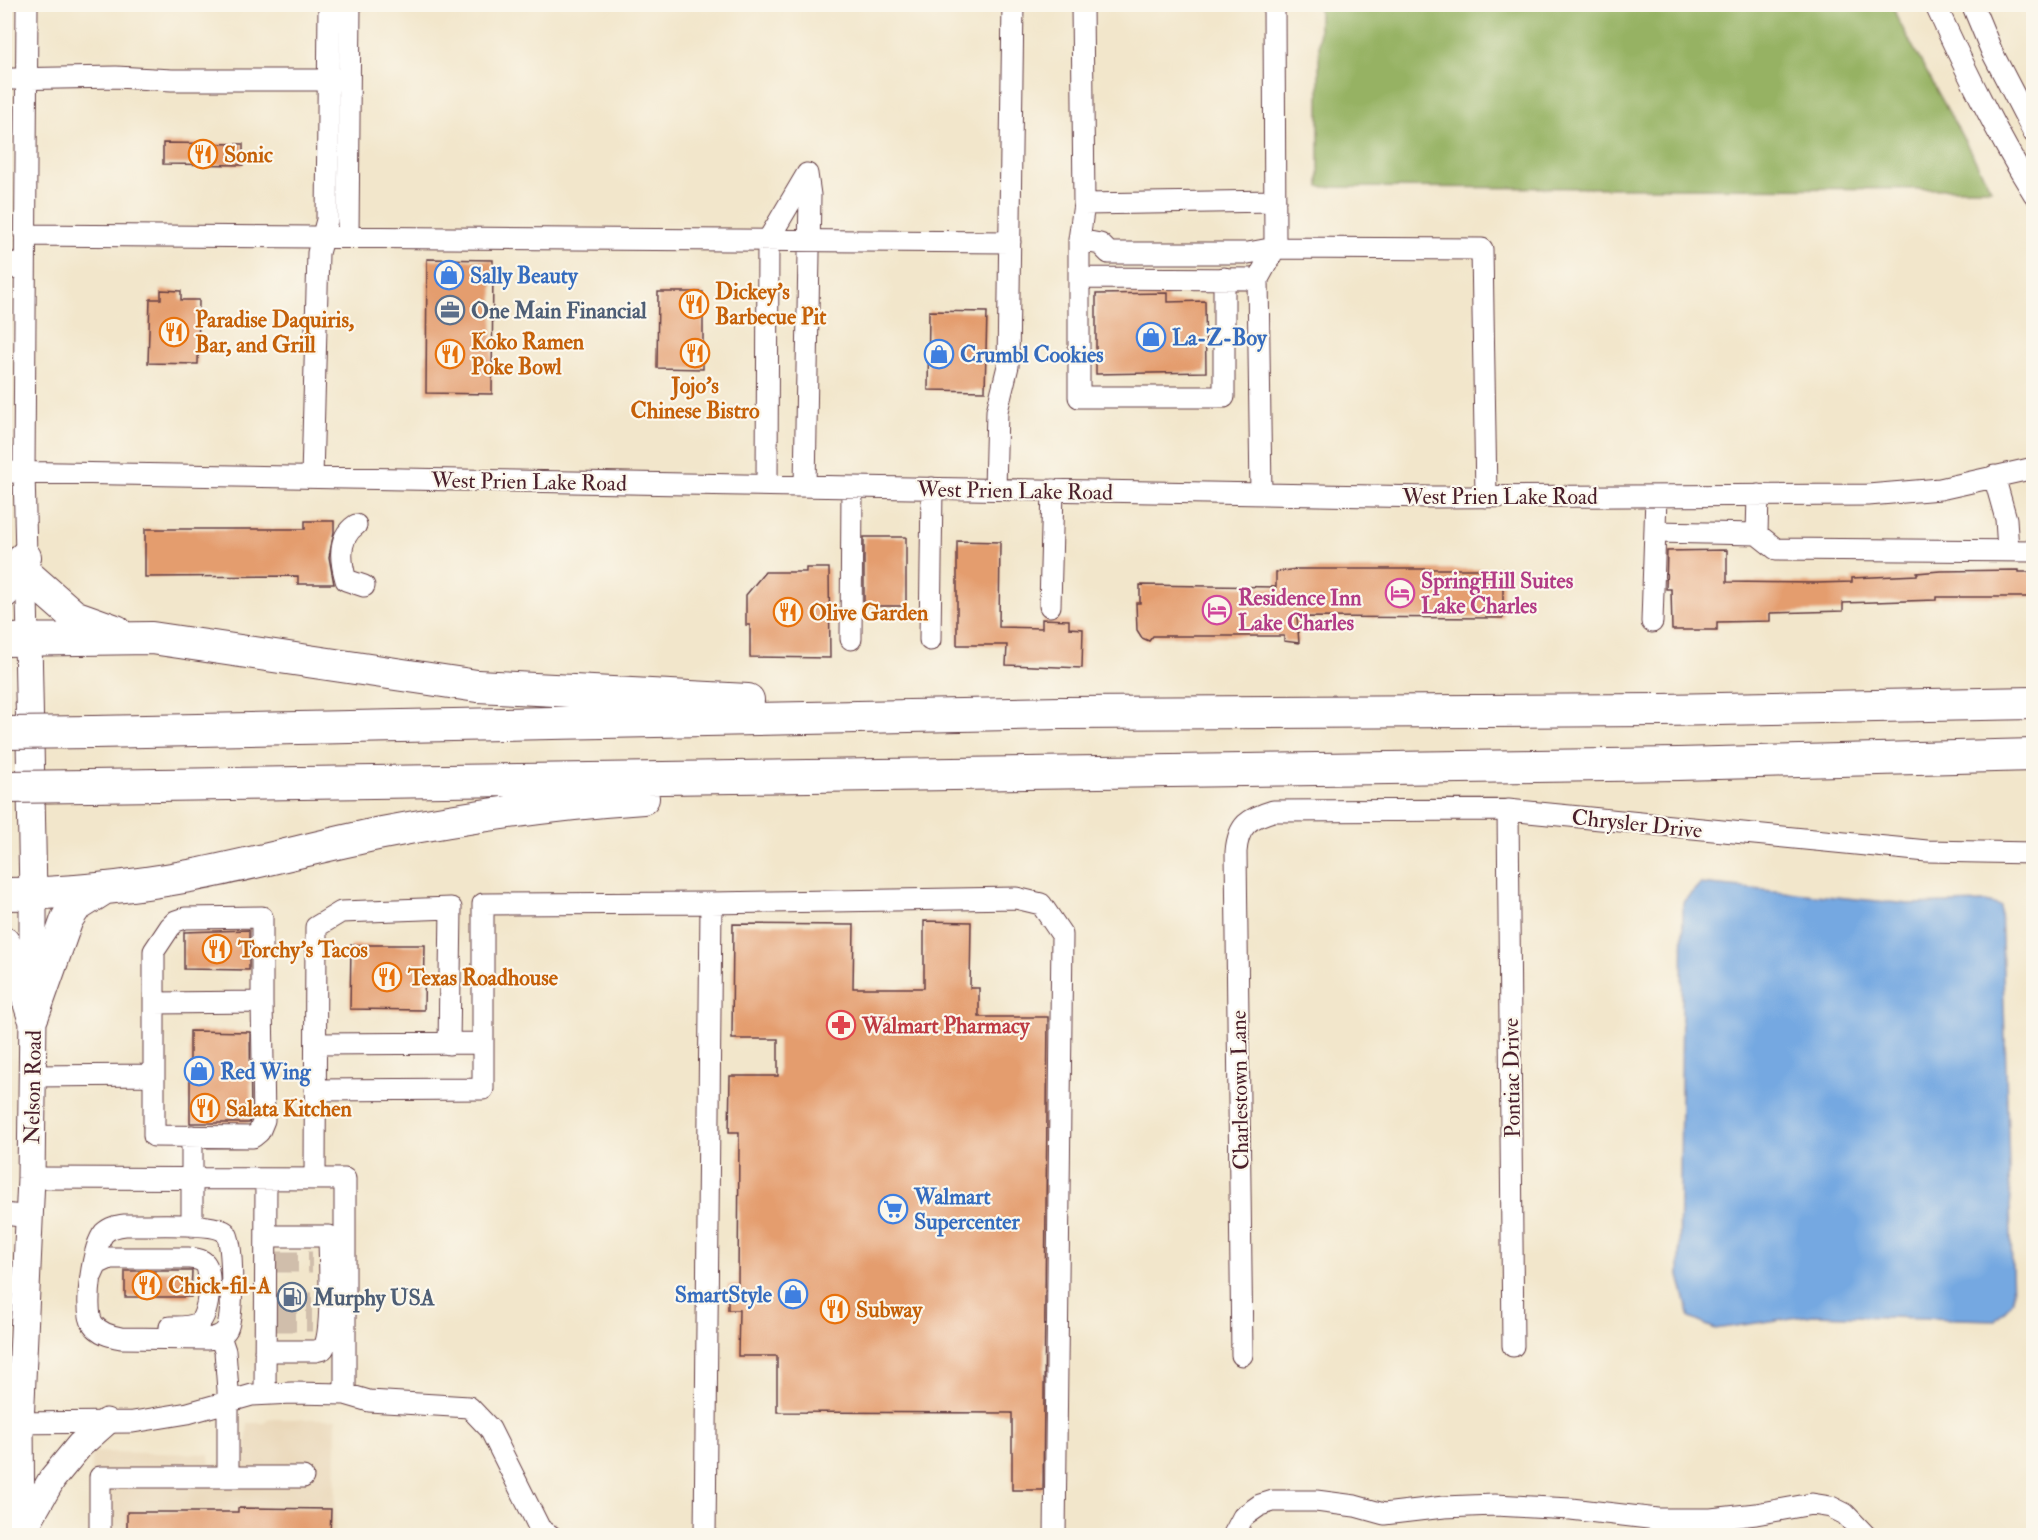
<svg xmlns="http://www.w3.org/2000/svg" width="2038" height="1540" font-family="'IM FELL Double Pica',serif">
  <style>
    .built { fill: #ead8ba }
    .forest { fill: #96b264; stroke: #706848; stroke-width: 1.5 }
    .water { fill: #75a8e1; stroke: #606486; stroke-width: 1.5 }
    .building { fill: #e49d6e }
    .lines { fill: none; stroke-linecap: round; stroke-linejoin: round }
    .minor-tunnel { stroke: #d0beab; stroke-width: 21; stroke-dasharray: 21 10; stroke-linecap: butt }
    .minor-casing { stroke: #633d43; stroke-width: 23 }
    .major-casing { stroke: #633d43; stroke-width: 29 }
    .highway-casing { stroke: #633d43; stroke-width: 34 }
    .minor { stroke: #fff; stroke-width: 21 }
    .major { stroke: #fff; stroke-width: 27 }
    .highway { stroke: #fff; stroke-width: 32 }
    .highway-bridge-casing { stroke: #633d43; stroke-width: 34; stroke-linecap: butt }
    .highway-bridge { stroke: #fff; stroke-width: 32 }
    .labels { text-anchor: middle; stroke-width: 4.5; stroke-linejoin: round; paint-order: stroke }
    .food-label { font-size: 22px; font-weight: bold; fill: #c56008; stroke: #fbf7ec; text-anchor: start }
    .shop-label { font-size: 22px; font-weight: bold; fill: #366cbe; stroke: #fbf7ec; text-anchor: start }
    .service-label { font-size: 22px; font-weight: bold; fill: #4e5e75; stroke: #fbf7ec; text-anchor: start }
    .street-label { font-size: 22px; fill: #4a1f2b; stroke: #fbf7ec }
    .hotel-label { font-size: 22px; font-weight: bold; fill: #b23c85; stroke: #fbf7ec; text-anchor: start }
    .health-label { font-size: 22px; font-weight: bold; fill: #be3a42; stroke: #fbf7ec; text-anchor: start }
  </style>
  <rect width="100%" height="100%" fill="#fbf7ec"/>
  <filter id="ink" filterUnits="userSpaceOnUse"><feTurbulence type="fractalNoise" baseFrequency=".0167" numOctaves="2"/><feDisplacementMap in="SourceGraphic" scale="12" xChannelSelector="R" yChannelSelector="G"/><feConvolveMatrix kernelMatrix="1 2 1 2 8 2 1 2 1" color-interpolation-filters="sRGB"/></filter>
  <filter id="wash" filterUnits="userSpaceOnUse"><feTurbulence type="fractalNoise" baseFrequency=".008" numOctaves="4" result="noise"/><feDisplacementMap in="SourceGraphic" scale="24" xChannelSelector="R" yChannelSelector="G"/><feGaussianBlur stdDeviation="1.35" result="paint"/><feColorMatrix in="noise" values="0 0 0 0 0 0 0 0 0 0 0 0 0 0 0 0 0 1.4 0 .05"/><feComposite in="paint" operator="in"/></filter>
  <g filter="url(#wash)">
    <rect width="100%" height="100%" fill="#f2e6cb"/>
    <!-- built -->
    <path class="built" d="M 269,1419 L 336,1419 L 335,1535 L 90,1536 L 92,1452 L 209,1454 L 210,1464 L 245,1464 L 248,1423 L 264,1423 Z"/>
    <!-- forest -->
    <path class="forest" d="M 1893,5 L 1897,18 L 1991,189 L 1319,187 L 1319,5 Z"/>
    <!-- water -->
    <path class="water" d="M 1700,884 L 1909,904 L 1986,902 L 2001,906 L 2013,1301 L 1995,1320 L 1813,1315 L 1715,1329 L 1690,1318 L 1679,1276 L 1683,902 Z"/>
    <g id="blocks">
      <!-- building -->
      <path class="building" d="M 163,143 L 243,144 L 243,165 L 163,164 Z
        M 427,259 L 493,260 L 492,394 L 426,393 Z
        M 161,290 L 181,291 L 181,300 L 199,300 L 198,364 L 148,363 L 150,299 L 161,299 Z
        M 658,292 L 703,292 L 703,369 L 657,368 Z
        M 1168,293 L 1168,302 L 1205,301 L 1206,372 L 1096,374 L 1096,294 Z
        M 929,311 L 987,312 L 985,391 L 928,390 Z
        M 305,521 L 334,521 L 334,532 L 329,557 L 334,584 L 298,584 L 298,576 L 145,577 L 145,529 L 305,529 Z
        M 864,537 L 906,537 L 906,606 L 864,606 Z
        M 957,541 L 1000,542 L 999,627 L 1042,628 L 1042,619 L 1069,620 L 1069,628 L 1083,629 L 1082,668 L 1006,665 L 1007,645 L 957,645 Z
        M 1727,550 L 1727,582 L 1816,583 L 1852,582 L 1852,578 L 1917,575 L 1917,573 L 1940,571 L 2019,570 L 2019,572 L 2034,572 L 2034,597 L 1936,597 L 1936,600 L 1843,603 L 1843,611 L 1770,613 L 1770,621 L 1717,622 L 1717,630 L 1672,630 L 1671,589 L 1666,589 L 1667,551 Z
        M 806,568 L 829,568 L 830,658 L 750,657 L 750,625 L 746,625 L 746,595 L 765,572 L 806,572 Z
        M 1297,569 L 1503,569 L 1503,618 L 1297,617 L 1299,643 L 1284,641 L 1284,636 L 1153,636 L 1149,641 L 1142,638 L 1137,630 L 1136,603 L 1140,603 L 1140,585 L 1276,587 L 1276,572 Z
        M 924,921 L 971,922 L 970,988 L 979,988 L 979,1017 L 1048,1017 L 1043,1490 L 1012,1490 L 1012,1413 L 777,1412 L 777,1356 L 738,1356 L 739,1310 L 728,1310 L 728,1285 L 738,1285 L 739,1132 L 729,1132 L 730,1076 L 778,1076 L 778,1039 L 732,1039 L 733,924 L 854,925 L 853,988 L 924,988 Z
        M 249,930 L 249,970 L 184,969 L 184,932 Z
        M 351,945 L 425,945 L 424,1010 L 350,1009 Z
        M 190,1031 L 250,1032 L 251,1118 L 249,1123 L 190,1123 Z
        M 125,1271 L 192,1271 L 191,1297 L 125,1297 Z
        M 238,1508 L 331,1509 L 330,1536 L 127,1536 L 127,1512 L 238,1512 Z"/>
    </g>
  </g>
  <g filter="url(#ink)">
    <use href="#blocks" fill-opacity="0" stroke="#633d43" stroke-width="1.5"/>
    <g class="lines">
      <!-- minor-tunnel -->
      <path class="minor-tunnel" d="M 277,1262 L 312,1262
        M 276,1303 L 312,1303
        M 275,1321 L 312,1321"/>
      <!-- minor casing -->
      <g class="minor-casing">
        <path id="minor" d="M 27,4 L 24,472 L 28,639
          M 1082,4 L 1084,204 L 1079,240 L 1100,244 L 1109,253 L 1248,253 L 1275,248 L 1482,249 L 1486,497
          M 1935,4 C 1965,69 1996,133 2034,194
          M 1972,4 L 1992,52 L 2034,133
          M 4,79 L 116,77 L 172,80 L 349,80
          M 1084,204 L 1275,201
          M 25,235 L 1010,242
          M 348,236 L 350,4
          M 1079,240 L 1079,278
          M 4,259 L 24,273
          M 1224,278 L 1224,397 L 1079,397 L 1079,278 L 1258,279 L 1261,494
          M 1258,279 L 1275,248 L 1274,4
          M 4,472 L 1430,497 L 1868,495 L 1940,489 L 2034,468
          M 1994,476 L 2006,519 L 2008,550
          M 312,477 L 318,253 L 327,220 L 329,4
          M 767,485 L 768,240 L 807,174
          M 805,486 L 810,195 L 807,174
          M 995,489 L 997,411 L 1008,366 L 1013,4
          M 356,525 C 338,537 340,560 346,580 L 364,586
          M 1655,532 L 1757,534 L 1776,549 L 2034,551
          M 1757,534 L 1758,495
          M 1050,606 L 1053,490
          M 1652,622 L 1656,496
          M 851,639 L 852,487
          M 930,640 L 932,488
          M 1508,810 L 1513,1346
          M 154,1003 L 154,951 L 170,927 L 176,921 L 185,918 L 262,917 L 262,1002
          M 316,1044 L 483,1043
          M 32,1076 L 154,1075 L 154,1003 L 262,1002 L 264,1120 L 259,1132 L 253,1137 L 154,1136 L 154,1075
          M 315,1090 L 483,1089 L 483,904 L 711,903 L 1016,898 L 1041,904 L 1062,935 L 1055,1536
          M 192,1136 L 192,1226
          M 31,1178 L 345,1179 L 345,1394
          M 315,1179 L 316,927 L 341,912 L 451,908 L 449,1044
          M 4,1214 L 30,1217
          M 125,1225 C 143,1226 215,1221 226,1233 C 234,1242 233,1317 227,1329 C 223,1336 215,1338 207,1339 L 121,1338 C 110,1336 99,1333 93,1324 C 83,1310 93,1246 104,1233 C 110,1227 117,1226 125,1225 Z
          M 92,1275 L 97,1264 L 110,1258 L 189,1258 C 195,1259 203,1259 206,1265 C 212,1275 209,1317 198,1323 C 190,1328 179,1327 170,1327
          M 265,1351 L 315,1351 L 323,1349 C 334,1332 329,1259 329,1236 L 266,1236
          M 1242,1355 L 1236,852 C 1238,825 1249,818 1273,811 L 1508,810 L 1927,851 L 2034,853
          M 265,1394 L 266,1179
          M 4,1423 L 133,1422 L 188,1413 L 252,1395 L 292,1393 L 345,1394 L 369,1401 L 469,1407 L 490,1429 L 540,1529 L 551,1536
          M 228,1477 L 303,1477
          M 100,1536 L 100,1477 L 228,1477 L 228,1390 L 225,1351 L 220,1336
          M 705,1536 L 711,903
          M 1233,1536 L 1243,1517 L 1260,1505 L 1273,1501 L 1316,1501 L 1355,1506 L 1384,1514 L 1444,1507 L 1495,1505 L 1571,1509 L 1657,1519 L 1711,1519 L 1756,1514 L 1812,1504 L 1831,1507 L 1845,1514 L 1866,1536"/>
      </g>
      <!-- major casing -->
      <g class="major-casing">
        <path id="major" d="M 22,1532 L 52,1479 L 80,1445 L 106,1422
          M 21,1536 L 20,1424 L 31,1178 L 33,1015 L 33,894 L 28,639"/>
      </g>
      <!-- highway casing -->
      <g class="highway-casing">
        <path id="highway" d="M 25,573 L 74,616 L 116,631
          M 4,592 L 25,557
          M 4,640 L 152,638 L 477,686 L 748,700
          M 93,732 L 1061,713 L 1662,710 L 2034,703
          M 89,786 L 1678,764 L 2034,755
          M 4,894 C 65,894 135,886 195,875 C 256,863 316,847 377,834 C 465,817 554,804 643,798
          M 4,943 L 19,970 L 33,1015
          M 33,1015 L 67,919 L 75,907 L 105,888"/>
      </g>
      <!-- minor -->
      <use href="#minor" class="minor"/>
      <!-- major -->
      <use href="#major" class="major"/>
      <!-- highway -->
      <use href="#highway" class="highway"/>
      <!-- highway-bridge casing -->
      <g class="highway-bridge-casing">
        <path id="highway-bridge" d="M 4,733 L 93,732
          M 4,787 L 89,786"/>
      </g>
      <!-- highway-bridge -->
      <use href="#highway-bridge" class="highway-bridge"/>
    </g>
  </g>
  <!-- icons -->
  <defs>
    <g id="restaurant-ring" transform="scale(1.5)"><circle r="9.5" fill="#fbf7ec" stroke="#e8710a" stroke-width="1.5"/><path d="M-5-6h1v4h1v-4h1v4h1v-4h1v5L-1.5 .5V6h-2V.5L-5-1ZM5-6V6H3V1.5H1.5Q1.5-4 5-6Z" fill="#e8710a"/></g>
    <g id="shop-ring" transform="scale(1.5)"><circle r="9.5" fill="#fbf7ec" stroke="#3f7fe0" stroke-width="1.5"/><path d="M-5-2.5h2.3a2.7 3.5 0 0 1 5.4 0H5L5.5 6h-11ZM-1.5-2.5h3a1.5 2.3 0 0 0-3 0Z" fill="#3f7fe0"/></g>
    <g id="office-ring" transform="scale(1.5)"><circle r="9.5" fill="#fbf7ec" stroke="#5c6f8a" stroke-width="1.5"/><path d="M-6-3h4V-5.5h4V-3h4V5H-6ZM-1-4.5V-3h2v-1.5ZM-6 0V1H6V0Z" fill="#5c6f8a"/></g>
    <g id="hotel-ring" transform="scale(1.5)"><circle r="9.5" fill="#fbf7ec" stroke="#d1479c" stroke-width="1.5"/><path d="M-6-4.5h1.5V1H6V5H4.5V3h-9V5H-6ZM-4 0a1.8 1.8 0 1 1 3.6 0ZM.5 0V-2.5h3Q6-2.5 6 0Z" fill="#d1479c"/></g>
    <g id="pharmacy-ring" transform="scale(1.5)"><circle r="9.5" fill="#fbf7ec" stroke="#e0444e" stroke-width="1.5"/><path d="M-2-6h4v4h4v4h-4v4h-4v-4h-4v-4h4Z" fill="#e0444e"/></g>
    <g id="supermarket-ring" transform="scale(1.5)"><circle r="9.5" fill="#fbf7ec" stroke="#3f7fe0" stroke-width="1.5"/><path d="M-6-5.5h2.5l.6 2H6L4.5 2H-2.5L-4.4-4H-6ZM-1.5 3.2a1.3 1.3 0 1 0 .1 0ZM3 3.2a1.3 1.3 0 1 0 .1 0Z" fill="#3f7fe0"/></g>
    <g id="fuel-ring" transform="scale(1.5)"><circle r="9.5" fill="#fbf7ec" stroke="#5c6f8a" stroke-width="1.5"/><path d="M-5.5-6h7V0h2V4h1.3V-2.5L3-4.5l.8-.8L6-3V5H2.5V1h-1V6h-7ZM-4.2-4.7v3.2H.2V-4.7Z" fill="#5c6f8a"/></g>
  </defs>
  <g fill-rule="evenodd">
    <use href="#restaurant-ring" x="203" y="154"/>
    <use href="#shop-ring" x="449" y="275"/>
    <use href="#restaurant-ring" x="694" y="304"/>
    <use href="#office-ring" x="450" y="310"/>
    <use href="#restaurant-ring" x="174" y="332"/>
    <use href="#shop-ring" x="1151" y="337"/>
    <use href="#restaurant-ring" x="695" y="353"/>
    <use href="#restaurant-ring" x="450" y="354"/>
    <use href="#shop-ring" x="939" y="354"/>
    <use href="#hotel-ring" x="1400" y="593"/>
    <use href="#hotel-ring" x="1217" y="610"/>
    <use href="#restaurant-ring" x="788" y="612"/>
    <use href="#restaurant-ring" x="217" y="949"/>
    <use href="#restaurant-ring" x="387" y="977"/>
    <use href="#pharmacy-ring" x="841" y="1025"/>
    <use href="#shop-ring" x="199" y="1071"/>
    <use href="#restaurant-ring" x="205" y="1108"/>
    <use href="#supermarket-ring" x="893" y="1209"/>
    <use href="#restaurant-ring" x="147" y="1285"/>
    <use href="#shop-ring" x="793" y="1294"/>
    <use href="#fuel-ring" x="292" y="1297"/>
    <use href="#restaurant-ring" x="835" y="1309"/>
  </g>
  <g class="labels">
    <!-- food labels -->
    <g class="food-label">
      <text x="224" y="162">Sonic</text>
      <text x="715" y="299">Dickey's<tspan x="715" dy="25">Barbecue Pit</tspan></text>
      <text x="195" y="327">Paradise Daquiris,<tspan x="195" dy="25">Bar, and Grill</tspan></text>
      <text x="471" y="349">Koko Ramen<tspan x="471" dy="25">Poke Bowl</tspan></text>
      <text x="695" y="393" text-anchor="middle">Jojo's<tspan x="695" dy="25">Chinese Bistro</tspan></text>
      <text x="809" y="620">Olive Garden</text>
      <text x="238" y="957">Torchy's Tacos</text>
      <text x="408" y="985">Texas Roadhouse</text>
      <text x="226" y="1116">Salata Kitchen</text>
      <text x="168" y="1293">Chick-fil-A</text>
      <text x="856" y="1317">Subway</text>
    </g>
    <!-- shop labels -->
    <g class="shop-label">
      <text x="470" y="283">Sally Beauty</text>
      <text x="1172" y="345">La-Z-Boy</text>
      <text x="960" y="362">Crumbl Cookies</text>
      <text x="220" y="1079">Red Wing</text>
      <text x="914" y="1204">Walmart<tspan x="914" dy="25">Supercenter</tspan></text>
      <text x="772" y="1302" text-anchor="end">SmartStyle</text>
    </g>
    <!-- service labels -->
    <g class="service-label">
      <text x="471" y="318">One Main Financial</text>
      <text x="313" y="1305">Murphy USA</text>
    </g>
    <!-- street labels -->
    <g class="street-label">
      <text transform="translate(529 481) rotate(1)" y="8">West Prien Lake Road</text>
      <text transform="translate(1015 490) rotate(1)" y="8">West Prien Lake Road</text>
      <text x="1500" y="504">West Prien Lake Road</text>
      <text transform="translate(1637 823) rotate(6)" y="8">Chrysler Drive</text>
      <text transform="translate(1511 1078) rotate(-91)" y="8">Pontiac Drive</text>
      <text transform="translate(32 1087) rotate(-89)" y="8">Nelson Road</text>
      <text transform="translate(1239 1090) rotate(-91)" y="8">Charlestown Lane</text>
    </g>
    <!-- hotel labels -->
    <g class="hotel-label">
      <text x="1421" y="588">SpringHill Suites<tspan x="1421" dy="25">Lake Charles</tspan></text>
      <text x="1238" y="605">Residence Inn<tspan x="1238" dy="25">Lake Charles</tspan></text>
    </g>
    <!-- health labels -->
    <g class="health-label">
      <text x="862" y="1033">Walmart Pharmacy</text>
    </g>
  </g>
  <!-- margin -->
  <rect width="2038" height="1540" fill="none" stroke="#fbf7ec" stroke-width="24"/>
</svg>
